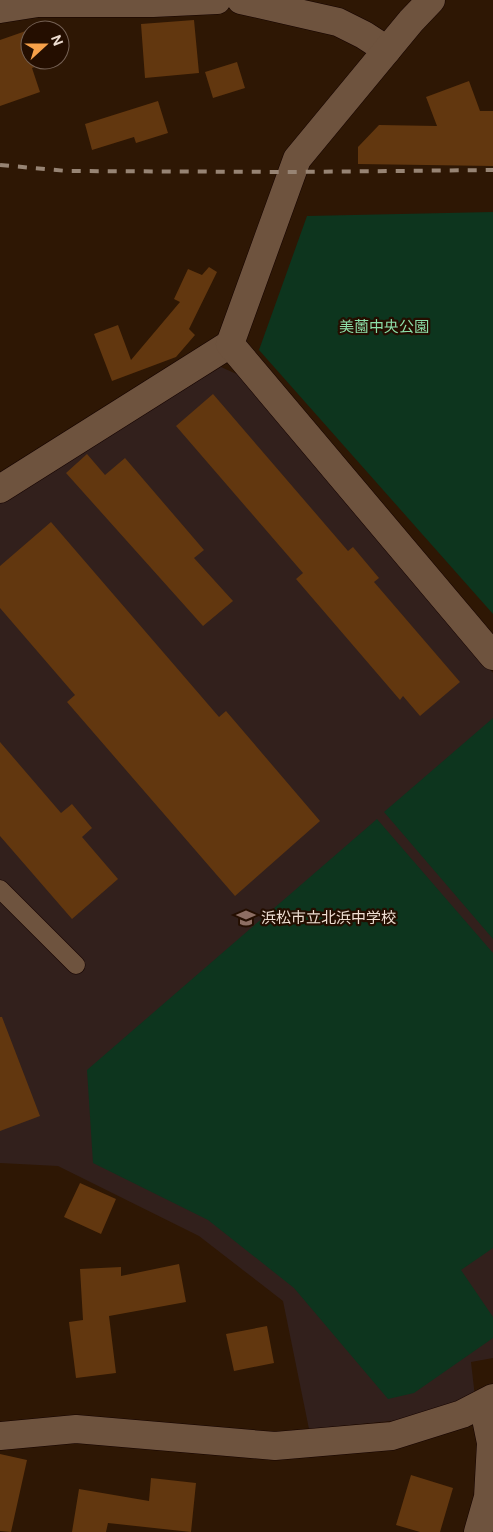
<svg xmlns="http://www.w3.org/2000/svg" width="493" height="1532" font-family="'DM Sans','Noto Sans JP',sans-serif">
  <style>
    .education { fill: #32201c }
    .green { fill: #0d351e }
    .building { fill: #62370f }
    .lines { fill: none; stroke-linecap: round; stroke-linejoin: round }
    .service-casing { stroke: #150300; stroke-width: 19 }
    .minor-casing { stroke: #150300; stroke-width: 29 }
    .tertiary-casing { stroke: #150300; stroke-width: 29 }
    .service { stroke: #6e533e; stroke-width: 18 }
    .minor { stroke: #6e533e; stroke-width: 28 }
    .tertiary { stroke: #6e533e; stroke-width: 28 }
    .rail { stroke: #978474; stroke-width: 4; stroke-dasharray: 9 9; stroke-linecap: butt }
    .labels { text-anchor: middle; stroke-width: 4.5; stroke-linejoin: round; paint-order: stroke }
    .park-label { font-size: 15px; fill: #8ddea8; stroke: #240e00 }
    .poi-label { font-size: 15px; fill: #eeded2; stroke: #240e00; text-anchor: start }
  </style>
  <rect width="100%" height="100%" fill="#2e1704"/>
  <!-- education -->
  <path class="education" d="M 221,367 L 241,376 L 493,673 L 493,1358 L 471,1362 L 475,1397 L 411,1419 L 309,1429 L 283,1301 L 199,1236 L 58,1166 L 0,1163 L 0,502 L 36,478 Z"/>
  <!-- green -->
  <path class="green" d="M 493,212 L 493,614 L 259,350 L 307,216 Z
    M 493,718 L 493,939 L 384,812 Z
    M 377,819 L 493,953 L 493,1248 L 461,1270 L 493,1317 L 493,1338 L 414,1393 L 388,1399 L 294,1288 L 208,1220 L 93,1163 L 87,1070 Z"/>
  <!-- building -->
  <path class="building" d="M 194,20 L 199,73 L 145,78 L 141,24 Z
    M 43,25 L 45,30 L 30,30 L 30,60 L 53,60 L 32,68 L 40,92 L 0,106 L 0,40 Z
    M 237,62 L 245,88 L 213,98 L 205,72 Z
    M 469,81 L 480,111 L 493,111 L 493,166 L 358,164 L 358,147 L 379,125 L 437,126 L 426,97 Z
    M 158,101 L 168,133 L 136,143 L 134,137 L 92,150 L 85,124 Z
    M 209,267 L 217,272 L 189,329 L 195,335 L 176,357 L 112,381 L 94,334 L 118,325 L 131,360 L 180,302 L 174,299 L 188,269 L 202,275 Z
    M 213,394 L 348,551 L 353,547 L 379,578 L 374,582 L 460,682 L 420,716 L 403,696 L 400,700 L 296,579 L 303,573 L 176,426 Z
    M 87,454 L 105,475 L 125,458 L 204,550 L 194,558 L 233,601 L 203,626 L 66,473 Z
    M 51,522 L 219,717 L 226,711 L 320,821 L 235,896 L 67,702 L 75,695 L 0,608 L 0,566 Z
    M 0,742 L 61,813 L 72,804 L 92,828 L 82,837 L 118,879 L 72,919 L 0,836 Z
    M 0,1017 L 2,1017 L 40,1116 L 0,1131 Z
    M 80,1183 L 116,1199 L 101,1234 L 64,1217 Z
    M 179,1264 L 186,1302 L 109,1316 L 116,1373 L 76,1378 L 69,1322 L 83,1320 L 80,1269 L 121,1267 L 121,1276 Z
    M 267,1326 L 274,1363 L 234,1371 L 226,1334 Z
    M 0,1454 L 27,1460 L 11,1532 L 0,1531 Z
    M 411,1475 L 453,1488 L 440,1532 L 420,1532 L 396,1525 Z
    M 151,1478 L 196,1483 L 191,1532 L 108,1523 L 106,1532 L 72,1532 L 79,1489 L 149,1501 Z"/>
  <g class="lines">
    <!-- service casing -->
    <g class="service-casing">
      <path id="service" d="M 0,889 L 76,965"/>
    </g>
    <!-- minor casing -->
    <g class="minor-casing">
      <path id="minor" d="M 241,0 L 338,22 L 364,35 L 387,50
        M 0,9 L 38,3 L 153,3 L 217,0
        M 0,489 L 230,344
        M 0,1436 L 76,1429 L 275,1446 L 392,1436 L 462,1414 L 493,1398
        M 478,1532 L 488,1497 L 491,1443 L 483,1404"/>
    </g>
    <!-- tertiary casing -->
    <g class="tertiary-casing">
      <path id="tertiary" d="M 431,0 L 411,21 L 297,159 L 230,344 L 493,656"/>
    </g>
    <!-- service -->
    <use href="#service" class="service"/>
    <!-- minor -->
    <use href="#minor" class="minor"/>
    <!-- tertiary -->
    <use href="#tertiary" class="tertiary"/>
    <!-- rail -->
    <path class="rail" d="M 0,165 L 67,171 L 292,172 L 493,170"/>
  </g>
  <!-- icons -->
  <defs>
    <g id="school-bare" transform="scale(1.5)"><path d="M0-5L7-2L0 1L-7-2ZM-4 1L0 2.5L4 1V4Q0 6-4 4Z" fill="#8d6e63" stroke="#240e00" stroke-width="2.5" paint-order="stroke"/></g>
  </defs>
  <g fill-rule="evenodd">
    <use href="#school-bare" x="246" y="918"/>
  </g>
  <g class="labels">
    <!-- park labels -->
    <g class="park-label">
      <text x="384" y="332">美薗中央公園</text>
    </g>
    <!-- poi labels -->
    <g class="poi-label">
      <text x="261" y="923">浜松市立北浜中学校</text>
    </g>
  </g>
  <!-- north arrow -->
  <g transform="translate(45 45) rotate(69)"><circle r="24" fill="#240e00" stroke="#756154"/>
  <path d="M0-4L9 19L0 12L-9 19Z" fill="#f7a149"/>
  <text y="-8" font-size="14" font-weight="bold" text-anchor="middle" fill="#eeded2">N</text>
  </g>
</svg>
